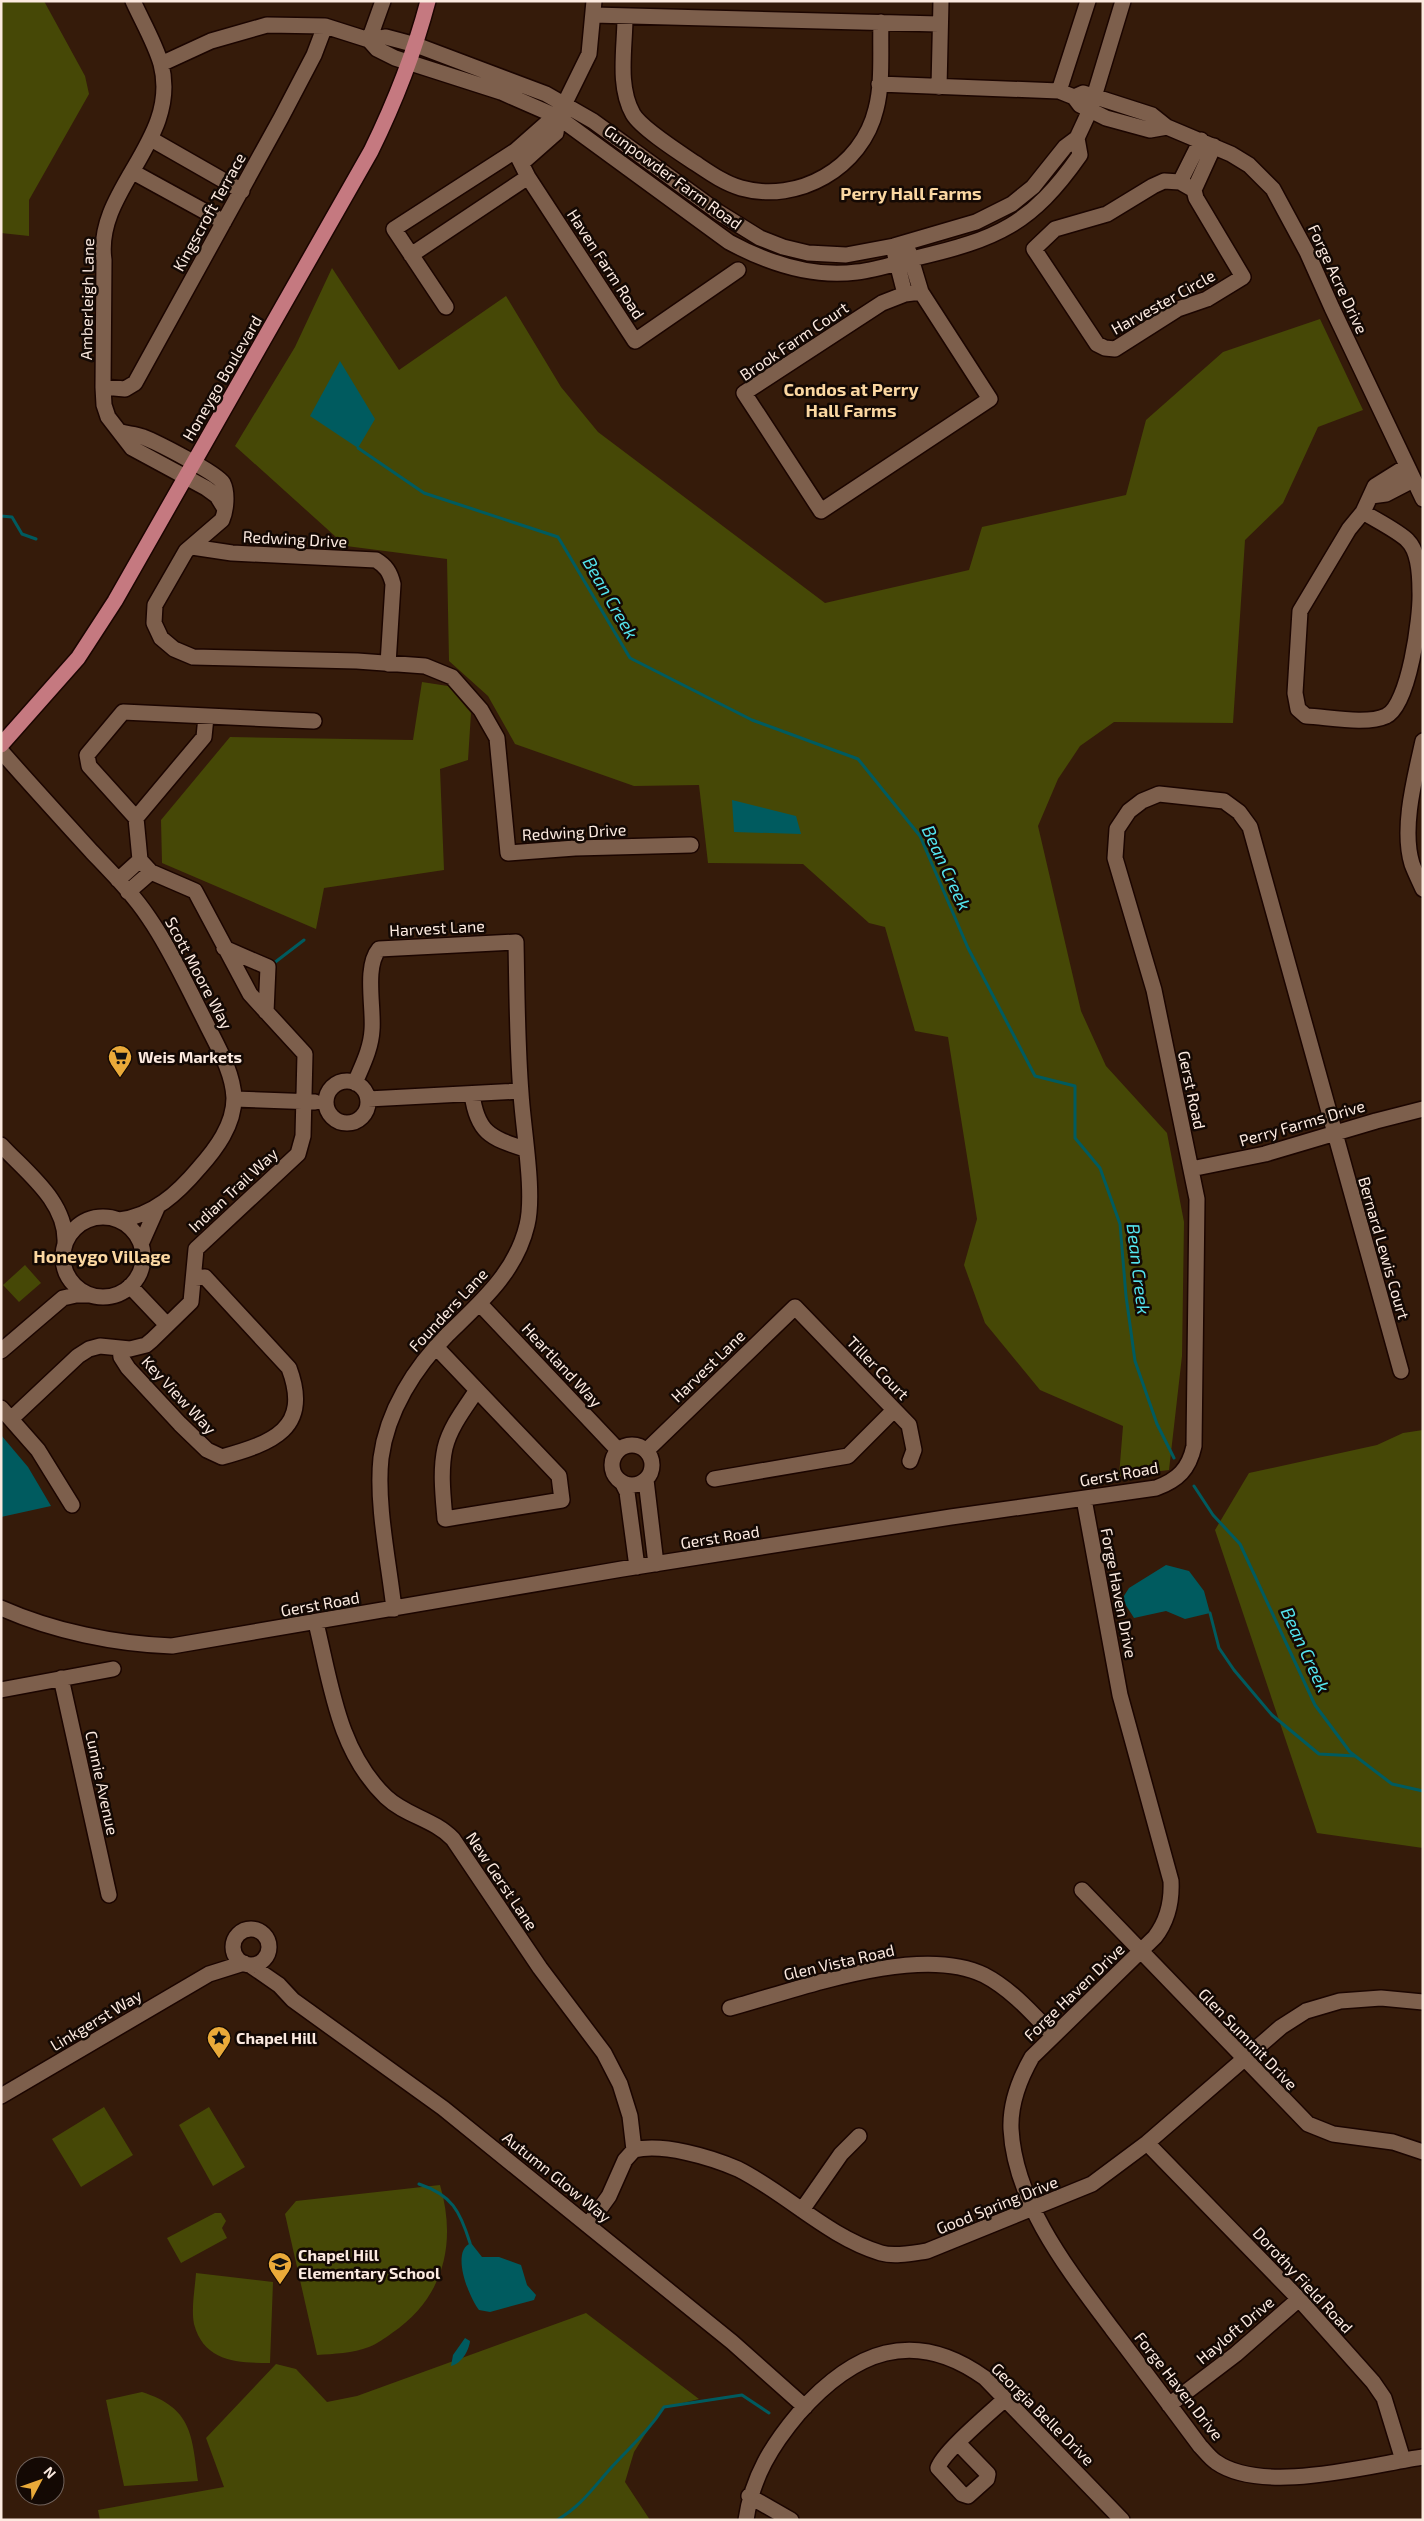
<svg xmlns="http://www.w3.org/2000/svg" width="1424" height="2521" font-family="'Exo 2',sans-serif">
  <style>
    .green { fill: #464806 }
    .water { fill: #005b5f }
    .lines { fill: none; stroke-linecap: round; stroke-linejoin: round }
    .stream { stroke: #005b5f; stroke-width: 3 }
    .minor-casing { stroke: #1b0500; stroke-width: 18 }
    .major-casing { stroke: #1b0500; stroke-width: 18 }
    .minor { stroke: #7d5f4c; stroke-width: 15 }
    .major { stroke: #c57980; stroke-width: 15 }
    .labels { text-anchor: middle; stroke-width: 5; stroke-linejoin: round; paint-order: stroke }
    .street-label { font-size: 16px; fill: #fceae0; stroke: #140904 }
    .poi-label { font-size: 16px; font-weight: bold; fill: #fceae0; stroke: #140904; text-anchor: start }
    .neighbourhood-label { font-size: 18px; font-weight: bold; fill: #fbd7a1; stroke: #140904 }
    .water-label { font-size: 18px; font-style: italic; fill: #54e4ee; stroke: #140904 }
  </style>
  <rect width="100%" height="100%" fill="#351b0a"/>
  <!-- green -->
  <path class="green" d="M 1,1 L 44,1 L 85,76 L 89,94 L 29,200 L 29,236 L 1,233 Z
    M 332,268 L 399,370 L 506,296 L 561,387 L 598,432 L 825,603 L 969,570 L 982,527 L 1126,495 L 1146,420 L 1223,352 L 1320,319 L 1363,410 L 1318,427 L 1283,503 L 1245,540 L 1233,723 L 1114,722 L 1080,746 L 1058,779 L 1038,826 L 1081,1011 L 1106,1066 L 1167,1133 L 1184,1222 L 1182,1356 L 1169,1470 L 1119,1476 L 1123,1426 L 1040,1390 L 985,1323 L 964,1265 L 977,1219 L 948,1037 L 915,1031 L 885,927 L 869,923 L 803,864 L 708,863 L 699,785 L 634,786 L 515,744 L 488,696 L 449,661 L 447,559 L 346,546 L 235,446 L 295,347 Z
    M 422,682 L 448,686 L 471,713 L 468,760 L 440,769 L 444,870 L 324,888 L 316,929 L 162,863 L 161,820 L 230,737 L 413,740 Z
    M 25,1265 L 41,1283 L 19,1302 L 3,1285 Z
    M 1423,1430 L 1423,1848 L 1317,1833 L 1215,1530 L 1249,1473 L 1377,1445 L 1403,1433 Z
    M 104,2107 L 133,2155 L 81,2187 L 52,2139 Z
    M 209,2107 L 245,2167 L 213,2186 L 179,2125 Z
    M 440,2185 C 457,2243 444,2298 392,2333 C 385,2338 377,2344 369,2347 C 353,2353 334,2354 317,2355 L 285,2214 L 296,2201 Z
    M 215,2213 L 221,2213 L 226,2221 L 222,2228 L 227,2238 L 181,2263 L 167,2238 Z
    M 196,2273 L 273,2282 L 270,2363 C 238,2363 204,2362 194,2324 C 191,2309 195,2288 196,2273 Z
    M 586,2313 L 699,2399 L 662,2408 L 634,2452 L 625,2482 L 650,2520 L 100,2520 L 98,2510 L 224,2487 L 206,2438 L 276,2364 L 296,2369 L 327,2402 L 357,2396 Z
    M 142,2392 C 192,2408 192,2435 198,2481 L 124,2486 L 106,2400 Z"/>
  <!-- water -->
  <path class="water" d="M 340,361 L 375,419 L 358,448 L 310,416 Z
    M 732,800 L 796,816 L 801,834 L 734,832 Z
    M 1,1435 L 28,1467 L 51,1506 L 1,1517 Z
    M 1166,1565 L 1189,1571 L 1204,1591 L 1210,1613 L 1185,1619 L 1166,1611 L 1134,1618 L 1122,1599 L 1129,1588 Z
    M 471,2243 L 482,2257 L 499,2257 L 521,2265 L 527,2285 L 536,2295 L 534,2300 L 490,2312 L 479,2310 C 469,2297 450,2251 471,2243 Z
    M 465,2338 L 470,2341 C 469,2351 461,2364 451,2366 L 453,2355 Z"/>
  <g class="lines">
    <!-- stream -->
    <path class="stream" d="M 358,448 L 424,493 L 558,537 L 630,658 L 752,720 L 858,759 L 920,836 L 968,948 L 1035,1076 L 1075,1086 L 1075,1138 L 1100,1168 L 1120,1224 L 1126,1296 L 1135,1361 L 1157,1424 L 1174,1458
      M 1,516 L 12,517 L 22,534 L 36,539
      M 274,963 L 304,940
      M 1194,1486 L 1213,1515 L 1240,1544 L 1315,1705 L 1350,1752 L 1392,1784 L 1423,1791
      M 1210,1613 L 1219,1648 L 1234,1670 L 1272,1715 L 1319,1754 L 1355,1756
      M 419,2184 C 452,2195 460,2211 470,2243
      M 557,2520 C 580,2507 593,2488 610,2469 C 629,2448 649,2431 664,2407 L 742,2395 L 769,2413"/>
    <!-- minor casing -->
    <g class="minor-casing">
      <path id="minor" d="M 133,1 C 142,21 155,43 161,64 C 181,140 94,190 104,260 L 103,387 L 104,405 L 108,417 L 132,448 L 206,488 L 217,496 L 225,509
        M 593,15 L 939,24
        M 625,17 C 625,48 617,86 633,114 C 641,128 680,153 695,163 C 710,173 724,183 741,188 C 798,204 862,168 876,109 C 883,82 880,51 881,22
        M 369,40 L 377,49 L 395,58 L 501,92 L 558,117 L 729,242 C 768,263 813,278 857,272 C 877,270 896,263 916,258 C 997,239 1031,225 1080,155 L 1077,138
        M 369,40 L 383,1
        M 161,64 L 211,41 L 267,25 L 325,26 L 369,40 L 386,37 L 416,45 L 546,94 L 593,121 L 718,212 L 760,238 L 783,247 L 808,253 L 846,255 L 894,246 L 976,222 L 1012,204 L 1033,187 L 1065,147 L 1077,138 L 1090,110 L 1123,1
        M 879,84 L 1059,91 L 1074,97 L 1080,105 L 1106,118 L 1150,130 L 1167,127
        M 939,87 L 941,1
        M 1059,91 L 1088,1
        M 1074,97 L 1083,93 L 1093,96 L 1152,115 L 1167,127 L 1231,154 L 1249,165 L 1273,189 L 1307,252 L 1332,308 L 1423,499
        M 151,139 L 242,191
        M 515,151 L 528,177 L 635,341 L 738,270
        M 522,163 L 556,133 L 558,117 L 589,54 L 594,1
        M 133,172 L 224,222
        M 1164,181 L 1180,182 L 1194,190 L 1196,198 L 1243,277 L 1207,299 L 1178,309 L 1115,349 L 1105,348 L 1097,344 L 1034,249 L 1055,229 L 1107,214 L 1153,186 Z
        M 1180,182 L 1201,140
        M 1194,190 L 1214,146
        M 909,252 L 921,292 L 990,399 L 821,511 L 744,393 L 882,303 L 905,294 L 921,292
        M 411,255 L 528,177
        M 895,255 L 905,294
        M 446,307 L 394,229 L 515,151 L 549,121 L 558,117
        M 103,387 L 125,389 L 135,383 L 281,118 L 314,55 L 325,26
        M 121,432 C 128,434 136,434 143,437 C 156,442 217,473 223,483 C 228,493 226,511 222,520 L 186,551 L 155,605 L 154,623 L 161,638 L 174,649 L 193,657 L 357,661 L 425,666 L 452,677 L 481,710 L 497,738 L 508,853 L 575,848 L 691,845
        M 1371,496 L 1386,494 L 1413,480
        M 1363,512 C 1374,519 1400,532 1408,541 C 1419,552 1420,576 1420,592 C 1421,616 1409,706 1386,716 C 1367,725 1328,717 1306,716 L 1298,709 L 1295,693 L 1300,611 L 1349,529 L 1363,512 L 1375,486 L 1407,466
        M 192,547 L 232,553 L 376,560 C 386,566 390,572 393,584 L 388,664
        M 1423,741 C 1415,777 1401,828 1412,864 C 1415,872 1419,880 1423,889
        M 1,751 C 31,785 62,819 92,852 C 112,873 133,894 149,918 C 171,950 187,986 205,1021 C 216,1044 233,1071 234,1098 C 234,1125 216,1149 199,1168 C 178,1193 153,1216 119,1220
        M 136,818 L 204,737 L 206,717
        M 118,880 L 140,860
        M 128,892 L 151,872
        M 224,948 L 268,967 L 266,1012
        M326 1102a21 21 0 1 1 42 0a21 21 0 1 1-42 0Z
        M 355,1083 C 362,1066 371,1049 372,1030 C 374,1008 364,967 379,949 L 516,942 C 517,992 517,1043 521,1093 C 523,1129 535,1193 527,1225 C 516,1272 481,1302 448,1334 C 415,1367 387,1411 381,1458 C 376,1504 389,1563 394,1609
        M 472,1094 C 477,1132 490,1138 525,1149
        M 234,1099 L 315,1102
        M 368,1099 L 520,1091
        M 1,1145 C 27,1173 67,1202 65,1243
        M 1191,1169 L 1265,1154 L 1376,1121 L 1423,1109
        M63 1257a40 40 0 1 1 80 0a40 40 0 1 1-80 0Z
        M 141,1244 L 157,1208
        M 130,1286 L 167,1325
        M 480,1304 L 618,1450
        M 436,1347 L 559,1476 L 562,1500 L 445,1519 C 443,1496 440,1471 445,1448 C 450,1427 465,1408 477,1390
        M 120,1349 L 121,1357 L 128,1368 L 180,1424 L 207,1450 L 222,1457 C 272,1443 312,1429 289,1368 L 205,1277 L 195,1278
        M 1,1351 L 63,1298 L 76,1295 L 90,1295
        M 1,1408 L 38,1450 L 72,1505
        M 11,1419 L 78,1356 L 89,1349 L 100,1346 L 130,1349 L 146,1345 L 152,1340 L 191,1302 L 196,1249 L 298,1154 L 303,1136 L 305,1054 L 250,994 L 195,891 L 151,872 L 140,860 L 136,818 L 89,766 L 87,755 L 123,712 L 314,721
        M612 1465a20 20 0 1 1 40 0a20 20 0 1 1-40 0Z
        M 647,1450 L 795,1307 L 909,1425 L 914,1450 L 910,1461
        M 714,1479 L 848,1456 L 894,1410
        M 646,1480 L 656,1564
        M 622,1482 L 627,1492 L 637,1567
        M 1084,1499 L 1120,1695 L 1171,1881 C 1172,1902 1168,1920 1155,1937 L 1032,2057 C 1020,2078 1010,2104 1011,2129 C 1015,2204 1070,2272 1113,2330 C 1142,2368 1171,2407 1200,2446 C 1205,2451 1210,2458 1216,2462 C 1263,2495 1369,2465 1423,2457
        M 1,1608 C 53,1631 115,1644 172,1646 L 622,1569 L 951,1517 L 1156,1488 C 1178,1480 1189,1469 1194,1446 L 1197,1199 L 1154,990 L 1115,858 L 1117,829 L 1129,811 L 1142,801 L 1159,794 L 1224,801 L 1239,812 L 1250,827 L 1401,1371
        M 316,1623 C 331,1684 338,1751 386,1797 C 406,1816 434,1819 453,1839 L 540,1968 L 604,2053 L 620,2084 L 630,2116 L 634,2150
        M 61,1678 L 109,1895
        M 1,1690 L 113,1669
        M 1082,1890 L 1308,2124 L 1333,2134 L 1393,2142 L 1423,2152
        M233 1947a18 18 0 1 1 36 0a18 18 0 1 1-36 0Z
        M 250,1965 L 279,1985 L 293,2000 L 443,2108 L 732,2342 L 805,2407
        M 730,2008 C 797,1990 919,1943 984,1975 C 1011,1989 1032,2013 1053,2035
        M 1,2096 L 209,1974 L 244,1963
        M 1147,2143 L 1299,2299 L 1373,2382 L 1384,2398 L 1403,2460
        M 802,2210 L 841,2154 L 859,2136
        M 588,2225 L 609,2196 L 625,2160 L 634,2150 C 663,2143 710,2157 738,2169 C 786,2193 828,2237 881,2253 C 895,2257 913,2253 927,2251 L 1092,2184 L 1147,2143 L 1281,2027 L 1306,2011 L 1340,2001 L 1381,1998 L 1423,2002
        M 1169,2405 L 1236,2354 L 1299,2299
        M 958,2443 L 988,2474 L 987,2479 L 968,2496 L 962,2494 L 938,2468 C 942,2453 991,2412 1005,2399
        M 749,2496 L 791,2520
        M 746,2520 C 752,2477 772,2445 799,2413 C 853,2352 913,2326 985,2378 L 1122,2520"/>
    </g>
    <!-- major casing -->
    <g class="major-casing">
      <path id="major" d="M 1,745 L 78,658 L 115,601 L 371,151 C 395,102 414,54 428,1"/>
    </g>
    <!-- minor -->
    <use href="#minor" class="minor"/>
    <!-- major -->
    <use href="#major" class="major"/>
  </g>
  <!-- icons -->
  <defs>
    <g id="supermarket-pin" transform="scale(1.25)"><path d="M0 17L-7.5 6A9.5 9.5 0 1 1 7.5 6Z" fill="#eaaa39" stroke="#140904"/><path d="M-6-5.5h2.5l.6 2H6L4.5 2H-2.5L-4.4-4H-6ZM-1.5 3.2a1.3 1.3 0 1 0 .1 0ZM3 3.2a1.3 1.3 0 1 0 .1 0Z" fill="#111"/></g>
    <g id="sight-pin" transform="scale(1.25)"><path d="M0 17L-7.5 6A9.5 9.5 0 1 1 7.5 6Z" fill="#eaaa39" stroke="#140904"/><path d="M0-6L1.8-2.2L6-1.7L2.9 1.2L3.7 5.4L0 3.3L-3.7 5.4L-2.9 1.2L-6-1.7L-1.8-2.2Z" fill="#111"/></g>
    <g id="school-pin" transform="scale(1.25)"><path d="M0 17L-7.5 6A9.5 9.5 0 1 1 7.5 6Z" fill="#eaaa39" stroke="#140904"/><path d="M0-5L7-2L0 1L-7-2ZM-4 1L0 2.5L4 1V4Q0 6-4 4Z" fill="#111"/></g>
  </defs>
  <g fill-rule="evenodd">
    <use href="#supermarket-pin" x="120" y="1057"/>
    <use href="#sight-pin" x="219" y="2038"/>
    <use href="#school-pin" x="280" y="2264"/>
  </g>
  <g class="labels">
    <!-- street labels -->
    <g class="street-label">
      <text transform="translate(673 177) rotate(36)" y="6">Gunpowder Farm Road</text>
      <text transform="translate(209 212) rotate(-61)" y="6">Kingscroft Terrace</text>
      <text transform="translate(606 264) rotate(57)" y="6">Haven Farm Road</text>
      <text transform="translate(1338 279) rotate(65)" y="6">Forge Acre Drive</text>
      <text transform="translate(87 299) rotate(-89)" y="6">Amberleigh Lane</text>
      <text transform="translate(1163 302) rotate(-29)" y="6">Harvester Circle</text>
      <text transform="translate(794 341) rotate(-34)" y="6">Brook Farm Court</text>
      <text transform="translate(222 378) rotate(-60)" y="6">Honeygo Boulevard</text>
      <text transform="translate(295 539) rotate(3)" y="6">Redwing Drive</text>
      <text transform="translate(574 832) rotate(-3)" y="6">Redwing Drive</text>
      <text transform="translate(437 928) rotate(-3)" y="6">Harvest Lane</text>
      <text transform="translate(199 973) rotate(62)" y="6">Scott Moore Way</text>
      <text transform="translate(1192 1090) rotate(78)" y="6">Gerst Road</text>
      <text transform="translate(1302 1123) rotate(-16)" y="6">Perry Farms Drive</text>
      <text transform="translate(233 1190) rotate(-43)" y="6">Indian Trail Way</text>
      <text transform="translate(1384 1248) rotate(74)" y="6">Bernard Lewis Court</text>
      <text transform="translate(448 1310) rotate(-47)" y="6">Founders Lane</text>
      <text transform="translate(562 1365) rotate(47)" y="6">Heartland Way</text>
      <text transform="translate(708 1366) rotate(-44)" y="6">Harvest Lane</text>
      <text transform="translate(878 1368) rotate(46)" y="6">Tiller Court</text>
      <text transform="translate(179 1395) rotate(47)" y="6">Key View Way</text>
      <text transform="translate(1119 1474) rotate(-10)" y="6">Gerst Road</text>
      <text transform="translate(720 1537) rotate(-9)" y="6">Gerst Road</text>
      <text transform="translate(1119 1593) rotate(79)" y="6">Forge Haven Drive</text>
      <text transform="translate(320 1604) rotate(-10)" y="6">Gerst Road</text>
      <text transform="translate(102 1783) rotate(78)" y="6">Cunnie Avenue</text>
      <text transform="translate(502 1881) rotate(56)" y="6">New Gerst Lane</text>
      <text transform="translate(839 1962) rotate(-13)" y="6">Glen Vista Road</text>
      <text transform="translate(1074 1992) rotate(-44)" y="6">Forge Haven Drive</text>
      <text transform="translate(96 2020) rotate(-31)" y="6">Linkgerst Way</text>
      <text transform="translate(1248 2039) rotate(46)" y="6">Glen Summit Drive</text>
      <text transform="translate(557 2177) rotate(39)" y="6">Autumn Glow Way</text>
      <text transform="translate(997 2205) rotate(-22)" y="6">Good Spring Drive</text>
      <text transform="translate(1303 2280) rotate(47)" y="6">Dorothy Field Road</text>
      <text transform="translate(1235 2330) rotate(-40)" y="6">Hayloft Drive</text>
      <text transform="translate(1179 2386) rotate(52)" y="6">Forge Haven Drive</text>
      <text transform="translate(1043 2414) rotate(45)" y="6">Georgia Belle Drive</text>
    </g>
    <!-- poi labels -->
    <g class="poi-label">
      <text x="138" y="1063">Weis Markets</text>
      <text x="236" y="2044">Chapel Hill</text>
      <text x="298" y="2261">Chapel Hill<tspan x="298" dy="18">Elementary School</tspan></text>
    </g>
    <!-- neighbourhood labels -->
    <g class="neighbourhood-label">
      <text x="911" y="200">Perry Hall Farms</text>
      <text x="851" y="396">Condos at Perry<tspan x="851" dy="21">Hall Farms</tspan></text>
      <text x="102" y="1263">Honeygo Village</text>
    </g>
    <!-- water labels -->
    <g class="water-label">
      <text transform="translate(610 598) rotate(60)" y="6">Bean Creek</text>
      <text transform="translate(946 868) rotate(65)" y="6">Bean Creek</text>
      <text transform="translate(1138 1269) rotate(83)" y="6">Bean Creek</text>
      <text transform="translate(1305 1650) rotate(65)" y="6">Bean Creek</text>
    </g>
  </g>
  <!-- border -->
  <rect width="1424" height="2521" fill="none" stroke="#fceae0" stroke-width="5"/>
  <!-- north arrow -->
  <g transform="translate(40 2481) rotate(49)"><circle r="24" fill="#140904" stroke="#71635c"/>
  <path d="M0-4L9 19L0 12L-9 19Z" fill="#eaaa39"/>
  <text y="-8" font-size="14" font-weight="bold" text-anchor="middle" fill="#fceae0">N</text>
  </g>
</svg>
